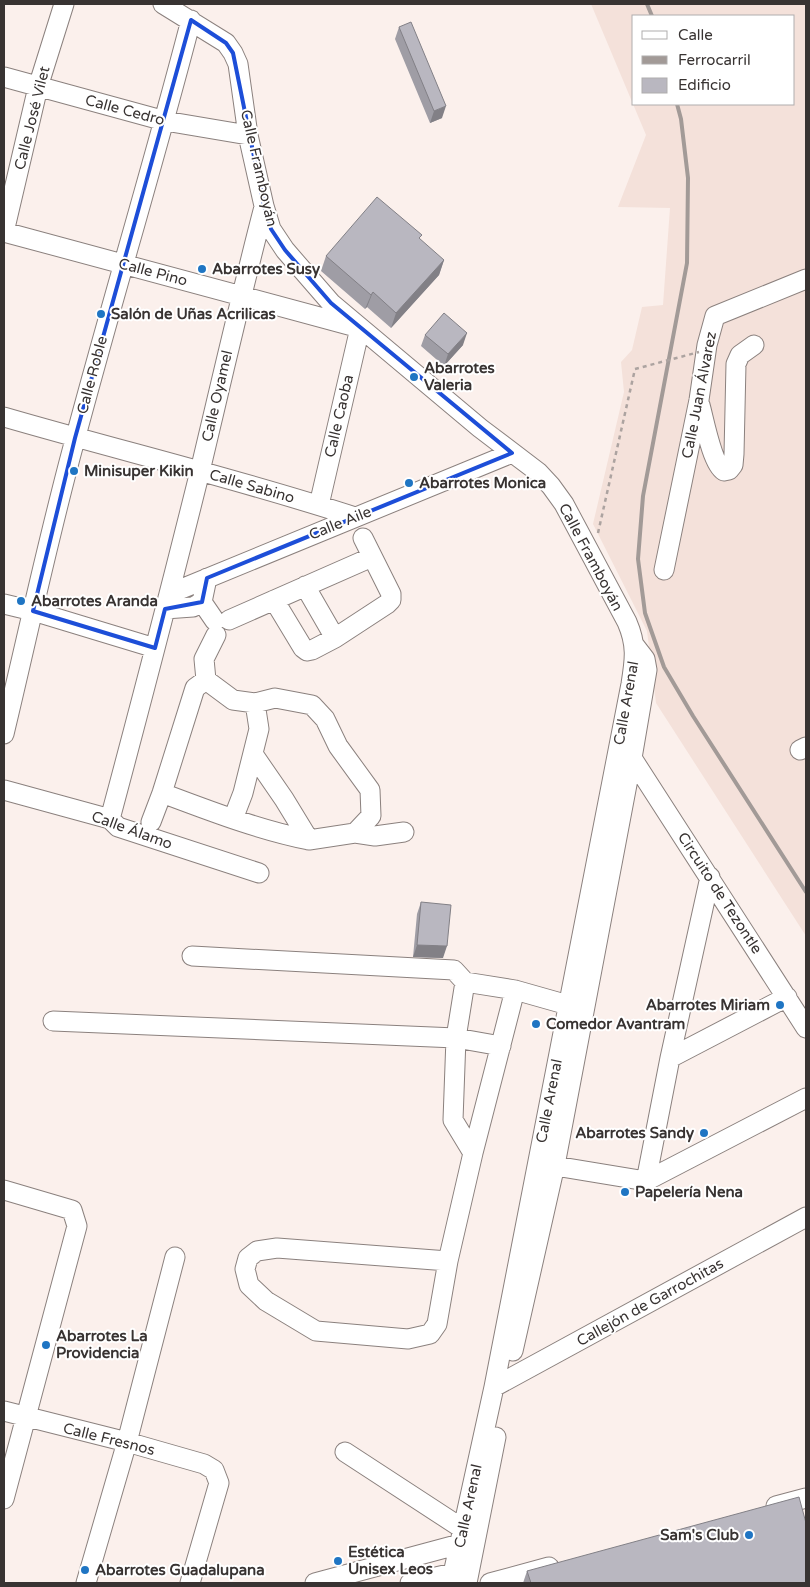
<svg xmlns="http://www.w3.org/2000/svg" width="810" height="1587" font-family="'Varela Round',sans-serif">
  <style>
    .built { fill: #f4e1da; fill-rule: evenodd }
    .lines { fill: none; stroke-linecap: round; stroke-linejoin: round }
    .minor-casing { stroke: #8b817e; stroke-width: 21 }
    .path { stroke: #aca3a0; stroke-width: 2.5; stroke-dasharray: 4 4; stroke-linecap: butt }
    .minor { stroke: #fff; stroke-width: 19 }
    .rail { stroke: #a29a97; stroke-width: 4 }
    .path-bridge { stroke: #aca3a0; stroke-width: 2.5; stroke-dasharray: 4 4; stroke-linecap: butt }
    .wall { fill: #9f9da5 }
    .shaded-wall { fill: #828086 }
    .building { fill: #b9b7c0; stroke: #828086 }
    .marked { fill: none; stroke: #1d4ed8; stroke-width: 4; stroke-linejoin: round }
    .poi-dot { fill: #1f75c3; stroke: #fff; stroke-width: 2 }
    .labels { text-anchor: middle; stroke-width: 4; stroke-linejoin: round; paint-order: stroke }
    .street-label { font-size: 15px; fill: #383332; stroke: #fff }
    .poi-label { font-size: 15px; font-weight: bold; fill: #383332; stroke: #fff; text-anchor: start }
  </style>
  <rect width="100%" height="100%" fill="#fbf0ec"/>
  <!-- built -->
  <path class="built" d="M 591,4 L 806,4 L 806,936 L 656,703 L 647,631 L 593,524 L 624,392 L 621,362 L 632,350 L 642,307 L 663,305 L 670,208 L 618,207 L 646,135 ZM 634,16 L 794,16 L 794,104 L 634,104 Z"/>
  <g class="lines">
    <!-- minor casing -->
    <g class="minor-casing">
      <path id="minor" d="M 163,4 L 226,43 L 233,53 L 238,64 L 248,135 L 264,206 L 271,229 L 285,250 L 331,303 L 480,428 L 538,472 L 551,486 L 564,504 L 627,622 C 637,645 635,659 631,684 L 494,1387 L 451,1583
        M 4,77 L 165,121 L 248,135
        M 4,232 L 360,328 L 319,505
        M 4,232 L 38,87 L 64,4
        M 700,405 C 704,419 712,464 724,471 L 729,470 L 733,465 L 734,454 L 736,364 L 740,355 L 754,345
        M 4,417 C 121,451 239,479 355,517
        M 664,570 L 699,400 L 707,345 L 715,316 L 806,279
        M 305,586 L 335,638
        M 169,594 L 512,453
        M 274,600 L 303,648 L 307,651 L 312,650 L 335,638 L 387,604 L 391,600 L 391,594 L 363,538
        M 202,602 L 215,621
        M 4,604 L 33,611 L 155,648
        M 165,609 L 193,607 L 202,602 L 207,578
        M 229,620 L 372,557
        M 216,635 L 204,659 L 206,680 L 233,700 L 255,703 L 275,698 L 312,705 L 325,719 L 338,746 L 370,790 L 371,816 L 355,833 L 309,840 L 284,799 L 253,754
        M 4,734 C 28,634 49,534 76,436 C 113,297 155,159 191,20
        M 800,750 L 806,747
        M 632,758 L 806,1028
        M 4,790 L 110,819 L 118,827 L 259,873
        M 162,793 C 210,811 259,830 309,840
        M 110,819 C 141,703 171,588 200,471 C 221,383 241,295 264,207
        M 233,819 L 243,793 L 259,729 L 255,703
        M 151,822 L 162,793 L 195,688 L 206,680
        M 355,833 L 375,836 L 404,832
        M 192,956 L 454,970 L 465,982 L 515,990
        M 53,1021 L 456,1038 L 465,982
        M 670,1058 L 787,997
        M 473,1153 L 453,1120 L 456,1038 L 501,1046
        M 543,1164 L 646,1181 L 806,1098
        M 646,1181 L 670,1058 L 710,877
        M 4,1190 L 72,1210 L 77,1226 L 4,1499
        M 277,1248 L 448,1261 L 437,1324 L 430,1334 L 408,1339 L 316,1331 L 266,1301 L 249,1285 L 245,1269 L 248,1258 L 257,1251 Z
        M 448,1261 L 473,1153 L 515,990 L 568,1005
        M 513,1351 L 555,1165 L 632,758 L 647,670 L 645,659 L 635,646
        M 494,1387 L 806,1217
        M 4,1411 L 127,1442 L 204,1464 L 214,1470 L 219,1483 L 190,1583
        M 345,1452 L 463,1529
        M 776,1506 L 806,1498
        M 86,1583 L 127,1442 L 175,1257
        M 315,1583 L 460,1544
        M 410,1583 L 453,1573
        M 467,1583 L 496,1437
        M 490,1583 L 549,1567"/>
    </g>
    <!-- path -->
    <path class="path" d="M 598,533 L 635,369"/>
    <!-- minor -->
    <use href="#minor" class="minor"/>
    <!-- rail -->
    <path class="rail" d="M 647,4 L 652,16
      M 677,104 L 681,119 L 688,178 L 687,263 L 643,496 L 638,559 L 645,613 L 664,667 L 693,716 L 806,892"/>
    <!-- path-bridge -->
    <path class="path-bridge" d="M 635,369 L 699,352"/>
  </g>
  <!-- wall -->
  <path class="wall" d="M 399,27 L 442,118 L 430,123 L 395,39 Z
    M 326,256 L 444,260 L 439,275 L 391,328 L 367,307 L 365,309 L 321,271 Z
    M 425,335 L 463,345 L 444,366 L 421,346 Z
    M 421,902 L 443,958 L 413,957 L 417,914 Z
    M 527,1571 L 806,1583 L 523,1583 Z"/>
  <!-- shaded-wall -->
  <path class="shaded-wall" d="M 446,106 L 442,118 L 430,123 L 434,111 Z
    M 444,260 L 439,275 L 391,328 L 396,313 Z
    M 373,292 L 367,307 L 365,309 L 371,295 Z
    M 467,333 L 463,345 L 444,366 L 448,354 Z
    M 417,945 L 447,946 L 443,958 L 413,957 Z"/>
  <!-- building -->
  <path class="building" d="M 411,22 L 446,106 L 434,111 L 399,27 Z
    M 377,197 L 422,235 L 419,238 L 444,260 L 396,313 L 373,292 L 371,295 L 326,256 Z
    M 444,313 L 467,333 L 448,354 L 425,335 Z
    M 421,902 L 451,905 L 447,946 L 417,945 Z
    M 799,1497 L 806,1523 L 806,1583 L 531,1583 L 527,1571 Z"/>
  <!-- marked area -->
  <path class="marked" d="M 191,20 L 226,43 L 233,53 L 264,206 L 271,229 L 285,250 L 331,303 L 512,453 L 207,578 L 202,602 L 165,609 L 155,648 L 33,611 L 75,438 Z"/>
  <!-- markers -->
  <g class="poi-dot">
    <circle cx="202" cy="269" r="5"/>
    <circle cx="101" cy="314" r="5"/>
    <circle cx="414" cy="377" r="5"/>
    <circle cx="74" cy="471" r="5"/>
    <circle cx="409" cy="483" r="5"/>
    <circle cx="21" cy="601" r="5"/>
    <circle cx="780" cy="1005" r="5"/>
    <circle cx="536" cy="1024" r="5"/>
    <circle cx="704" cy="1133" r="5"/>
    <circle cx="625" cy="1192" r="5"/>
    <circle cx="46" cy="1345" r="5"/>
    <circle cx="749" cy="1535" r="5"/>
    <circle cx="338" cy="1561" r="5"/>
    <circle cx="85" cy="1570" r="5"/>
  </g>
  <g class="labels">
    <!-- street labels -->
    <g class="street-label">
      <text transform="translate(125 110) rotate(15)" y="5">Calle Cedro</text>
      <text transform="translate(32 118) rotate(-76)" y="5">Calle José Vilet</text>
      <text transform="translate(259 168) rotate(77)" y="5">Calle Framboyán</text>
      <text transform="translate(153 272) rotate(15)" y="5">Calle Pino</text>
      <text transform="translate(92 375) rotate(-75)" y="5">Calle Roble</text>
      <text transform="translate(699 395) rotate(-79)" y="5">Calle Juan Álvarez</text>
      <text transform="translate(217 396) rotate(-77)" y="5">Calle Oyamel</text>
      <text transform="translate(339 416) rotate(-77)" y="5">Calle Caoba</text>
      <text transform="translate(252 486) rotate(16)" y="5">Calle Sabino</text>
      <text transform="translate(340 523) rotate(-22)" y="5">Calle Aile</text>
      <text transform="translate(591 557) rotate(62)" y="5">Calle Framboyán</text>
      <text transform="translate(626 703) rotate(-80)" y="5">Calle Arenal</text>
      <text transform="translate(132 830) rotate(20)" y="5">Calle Álamo</text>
      <text transform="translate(720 893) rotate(57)" y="5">Circuito de Tezontle</text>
      <text transform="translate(549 1101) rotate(-79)" y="5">Calle Arenal</text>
      <text transform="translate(650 1302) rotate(-29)" y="5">Callejón de Garrochitas</text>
      <text transform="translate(109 1439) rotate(14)" y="5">Calle Fresnos</text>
      <text transform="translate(468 1506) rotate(-78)" y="5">Calle Arenal</text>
    </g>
    <!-- poi labels -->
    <g class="poi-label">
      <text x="212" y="274">Abarrotes Susy</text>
      <text x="111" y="319">Salón de Uñas Acrilicas</text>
      <text x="424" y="373">Abarrotes<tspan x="424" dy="17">Valeria</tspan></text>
      <text x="84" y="476">Minisuper Kikin</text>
      <text x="419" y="488">Abarrotes Monica</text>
      <text x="31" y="606">Abarrotes Aranda</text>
      <text x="770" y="1010" text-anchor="end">Abarrotes Miriam</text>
      <text x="546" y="1029">Comedor Avantram</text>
      <text x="694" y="1138" text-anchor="end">Abarrotes Sandy</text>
      <text x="635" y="1197">Papelería Nena</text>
      <text x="56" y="1341">Abarrotes La<tspan x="56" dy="17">Providencia</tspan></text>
      <text x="739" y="1540" text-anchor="end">Sam's Club</text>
      <text x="348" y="1557">Estética<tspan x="348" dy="17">Unisex Leos</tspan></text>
      <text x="95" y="1575">Abarrotes Guadalupana</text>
    </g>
  </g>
  <!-- border -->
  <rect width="810" height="1587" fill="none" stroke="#383332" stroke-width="10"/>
  <!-- legend -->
  <rect x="632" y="15" width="162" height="90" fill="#ffffff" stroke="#afadad"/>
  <rect x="642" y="31" width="25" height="8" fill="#ffffff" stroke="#afadad"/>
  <text x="678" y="40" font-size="15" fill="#383332">Calle</text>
  <rect x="642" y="56" width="25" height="8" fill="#a29a97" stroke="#afadad"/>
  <text x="678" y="65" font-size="15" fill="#383332">Ferrocarril</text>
  <rect x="642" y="78" width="25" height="15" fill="#b9b7c0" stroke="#afadad"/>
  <text x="678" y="90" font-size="15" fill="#383332">Edificio</text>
</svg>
